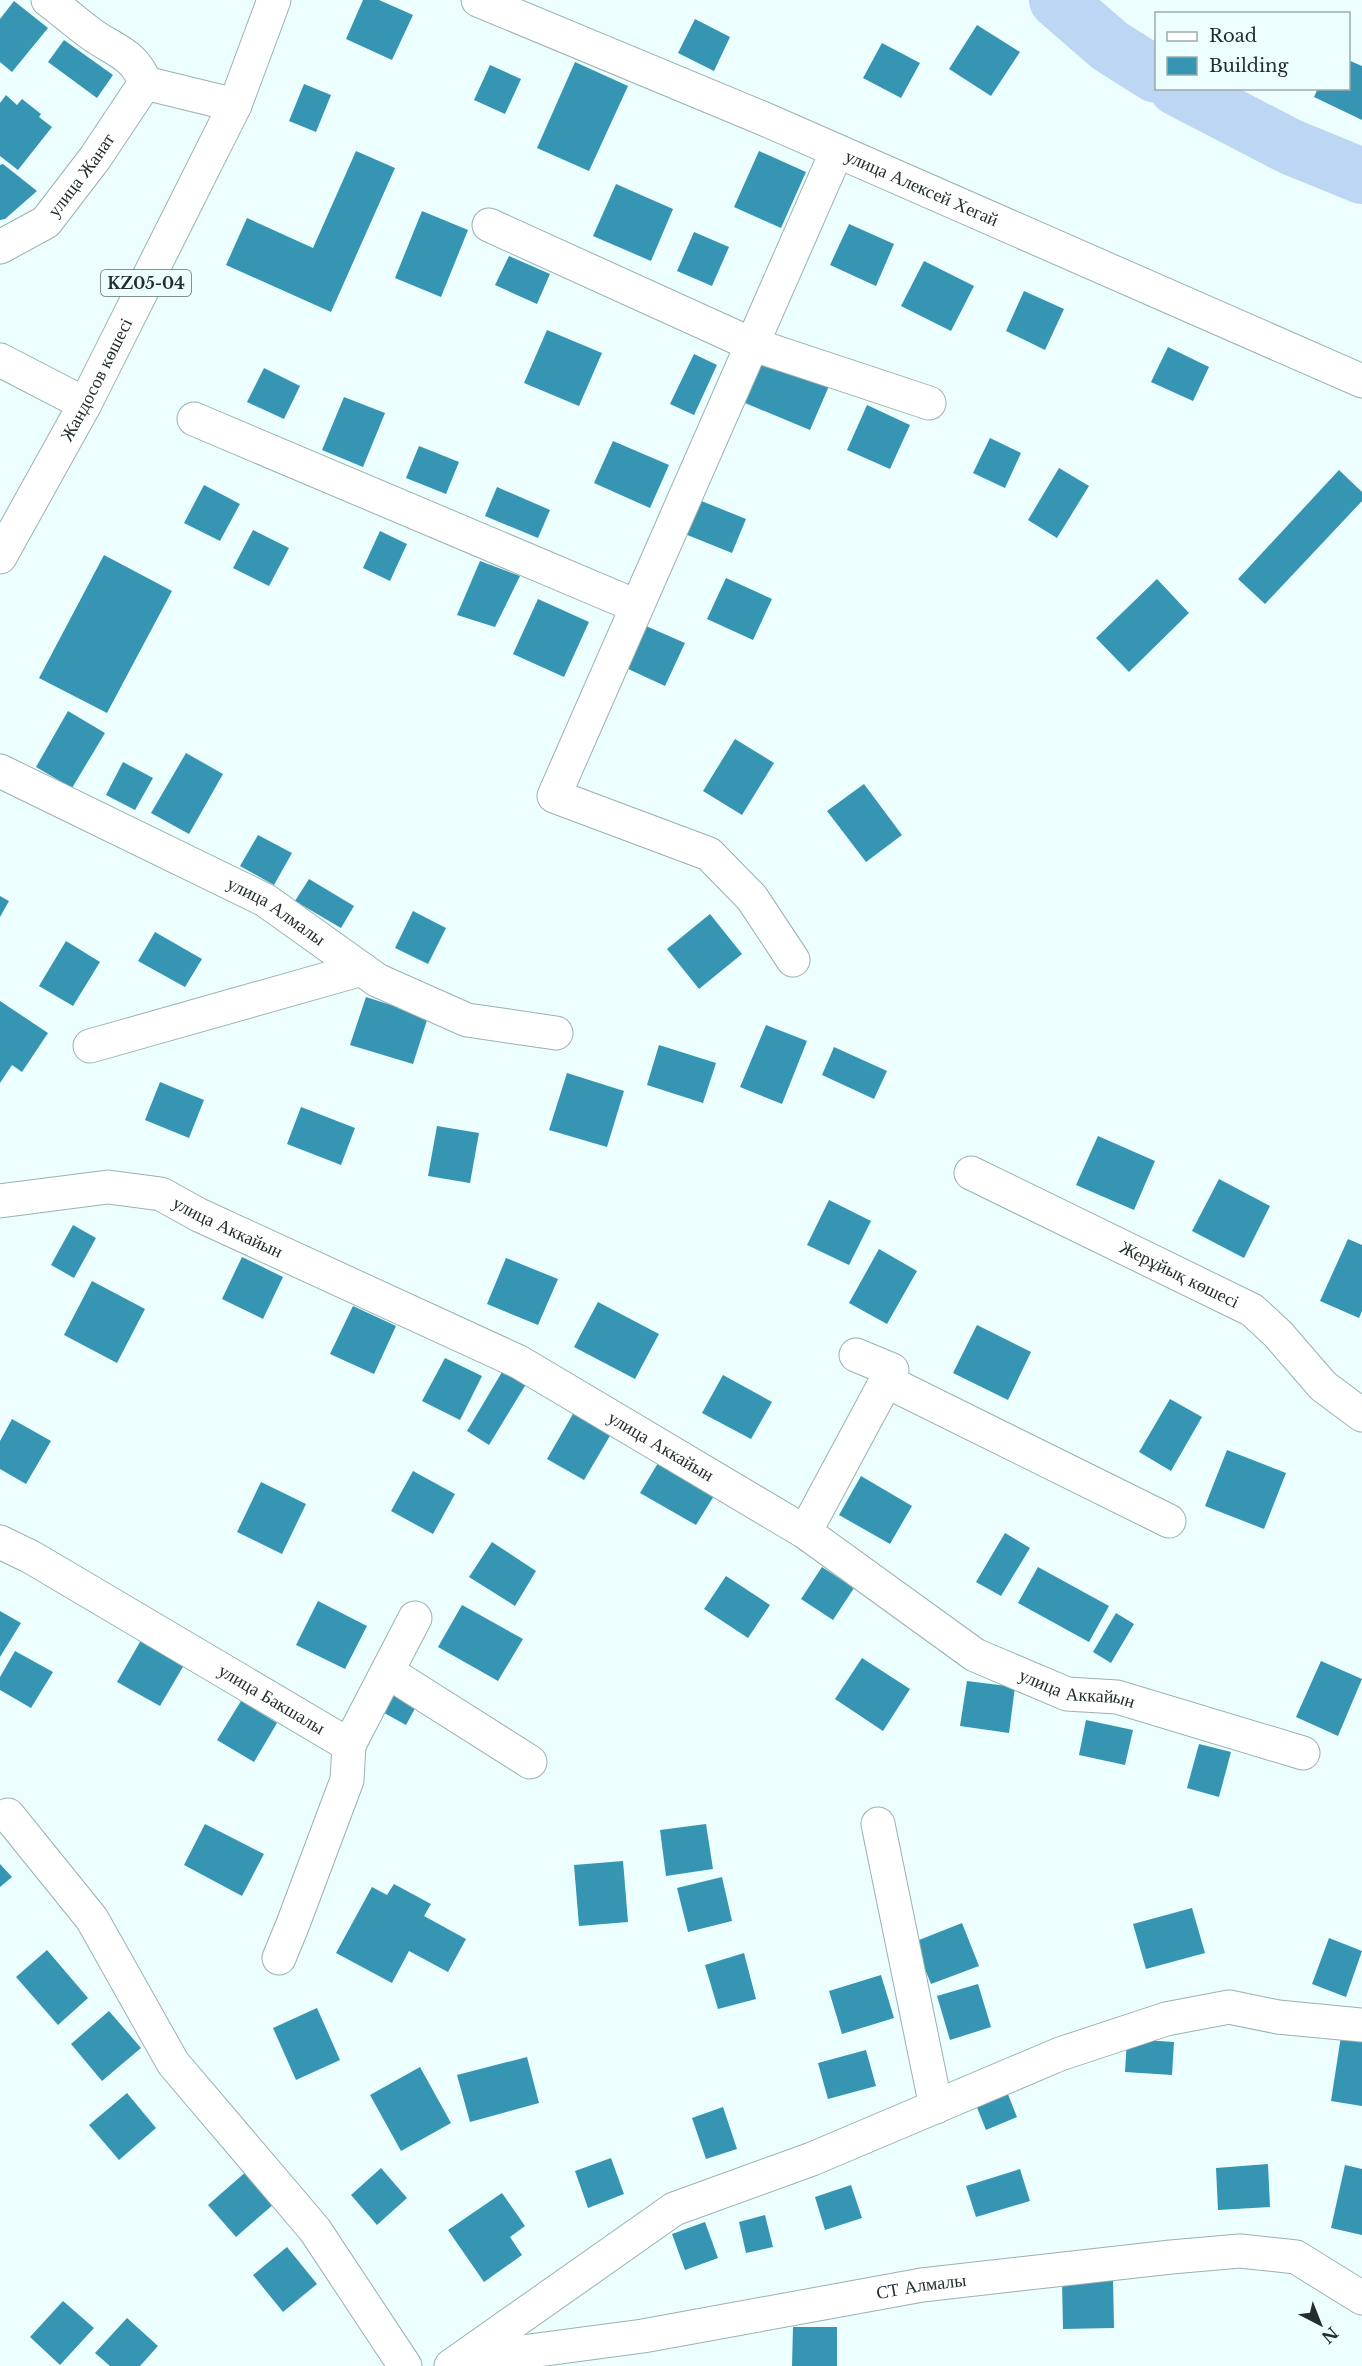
<svg xmlns="http://www.w3.org/2000/svg" width="1362" height="2366" font-family="'Libre Baskerville',serif">
  <style>
    .lines { fill: none; stroke-linecap: round; stroke-linejoin: round }
    .river { stroke: #bdd6f4; stroke-width: 56 }
    .building { fill: #3795b4 }
    .minor-casing { stroke: #9bb1b1; stroke-width: 35 }
    .primary-casing { stroke: #9bb1b1; stroke-width: 35 }
    .minor { stroke: #fff; stroke-width: 33 }
    .primary { stroke: #fff; stroke-width: 33 }
    .labels { text-anchor: middle; stroke-width: 4.5; stroke-linejoin: round; paint-order: stroke }
    .shield { fill: #ecfefe; stroke: #606c6c; stroke-width: 1.5 }
    .shield-label { font-size: 16px; font-weight: bold; fill: #242d2d }
    .street-label { font-size: 18px; fill: #242d2d; stroke: #ecfefe }
  </style>
  <rect width="100%" height="100%" fill="#ecfefe"/>
  <g class="lines">
    <!-- river -->
    <path class="river" d="M 1057,0 L 1110,46 L 1156,75
      M 1177,88 L 1291,147 L 1362,176"/>
  </g>
  <!-- building -->
  <path class="building" d="M 363,0 L 379,0 L 413,15 L 392,60 L 346,39 Z
    M 14,1 L 48,28 L 12,72 L 0,62 L 0,19 Z
    M 695,19 L 730,37 L 714,71 L 678,53 Z
    M 977,25 L 1020,52 L 991,96 L 949,69 Z
    M 64,40 L 113,75 L 97,98 L 48,62 Z
    M 882,43 L 920,63 L 901,98 L 863,78 Z
    M 1348,60 L 1362,66 L 1362,120 L 1314,97 L 1318,88 L 1348,88 Z
    M 575,62 L 628,86 L 589,171 L 537,148 Z
    M 490,65 L 521,79 L 505,114 L 474,100 Z
    M 304,84 L 331,95 L 316,132 L 289,121 Z
    M 6,95 L 17,105 L 22,99 L 41,114 L 39,117 L 52,127 L 18,170 L 0,156 L 0,103 Z
    M 356,151 L 395,168 L 331,312 L 226,265 L 247,218 L 313,248 Z
    M 759,151 L 806,172 L 781,228 L 734,207 Z
    M 3,164 L 37,191 L 5,219 L 0,220 L 0,165 Z
    M 616,184 L 673,209 L 651,261 L 593,236 Z
    M 422,211 L 468,230 L 441,297 L 395,278 Z
    M 849,224 L 894,244 L 876,286 L 830,265 Z
    M 694,232 L 729,247 L 712,286 L 677,271 Z
    M 509,256 L 550,274 L 537,304 L 495,285 Z
    M 924,261 L 974,286 L 951,331 L 901,306 Z
    M 1024,291 L 1064,309 L 1045,350 L 1006,331 Z
    M 547,330 L 602,353 L 579,406 L 524,383 Z
    M 1168,347 L 1209,367 L 1193,401 L 1151,382 Z
    M 694,354 L 717,365 L 694,415 L 670,404 Z
    M 763,359 L 829,386 L 810,430 L 745,403 Z
    M 264,368 L 300,386 L 284,419 L 247,402 Z
    M 344,397 L 385,413 L 363,467 L 322,450 Z
    M 867,405 L 910,425 L 890,469 L 847,450 Z
    M 990,438 L 1021,453 L 1005,488 L 973,473 Z
    M 613,441 L 669,465 L 650,508 L 594,483 Z
    M 419,446 L 459,462 L 446,494 L 406,478 Z
    M 1059,468 L 1089,486 L 1057,538 L 1028,520 Z
    M 1339,470 L 1362,492 L 1362,501 L 1265,604 L 1238,579 Z
    M 204,485 L 240,504 L 220,541 L 184,523 Z
    M 497,487 L 550,510 L 538,538 L 485,516 Z
    M 694,498 L 746,519 L 732,553 L 680,532 Z
    M 253,530 L 289,548 L 269,586 L 233,568 Z
    M 380,531 L 407,544 L 390,581 L 363,568 Z
    M 104,555 L 172,591 L 107,713 L 39,678 Z
    M 480,561 L 520,576 L 495,627 L 457,615 Z
    M 726,578 L 772,599 L 753,640 L 707,619 Z
    M 1157,579 L 1189,613 L 1129,672 L 1096,638 Z
    M 538,599 L 589,622 L 564,677 L 513,654 Z
    M 646,626 L 685,643 L 665,686 L 626,668 Z
    M 68,711 L 105,733 L 72,788 L 36,767 Z
    M 735,739 L 774,763 L 742,815 L 703,791 Z
    M 186,753 L 223,774 L 189,834 L 151,813 Z
    M 123,762 L 153,778 L 135,810 L 106,795 Z
    M 864,784 L 902,835 L 866,862 L 827,811 Z
    M 258,835 L 292,853 L 274,885 L 240,866 Z
    M 309,879 L 354,906 L 341,928 L 295,901 Z
    M 0,896 L 9,901 L 0,917 Z
    M 413,911 L 446,928 L 428,964 L 395,948 Z
    M 710,914 L 742,954 L 699,989 L 667,949 Z
    M 155,932 L 202,959 L 185,987 L 138,961 Z
    M 66,941 L 100,962 L 73,1006 L 39,986 Z
    M 366,997 L 428,1017 L 413,1064 L 350,1045 Z
    M 0,1001 L 48,1033 L 22,1072 L 12,1065 L 0,1083 Z
    M 766,1025 L 807,1041 L 782,1104 L 740,1087 Z
    M 659,1045 L 716,1063 L 703,1103 L 647,1085 Z
    M 834,1047 L 887,1071 L 874,1099 L 822,1075 Z
    M 567,1073 L 624,1091 L 607,1147 L 549,1130 Z
    M 160,1082 L 204,1100 L 189,1138 L 145,1120 Z
    M 301,1107 L 355,1128 L 341,1165 L 287,1144 Z
    M 437,1126 L 479,1133 L 470,1183 L 428,1176 Z
    M 1098,1136 L 1155,1161 L 1134,1210 L 1076,1185 Z
    M 1219,1179 L 1270,1206 L 1244,1258 L 1192,1231 Z
    M 829,1200 L 871,1221 L 849,1265 L 807,1245 Z
    M 73,1225 L 96,1238 L 74,1278 L 51,1265 Z
    M 1348,1239 L 1362,1245 L 1362,1311 L 1359,1318 L 1320,1301 Z
    M 879,1249 L 917,1271 L 887,1324 L 849,1303 Z
    M 242,1257 L 283,1277 L 263,1319 L 222,1299 Z
    M 506,1258 L 558,1279 L 538,1325 L 487,1304 Z
    M 92,1281 L 145,1309 L 117,1363 L 64,1335 Z
    M 598,1302 L 659,1334 L 635,1379 L 574,1347 Z
    M 353,1306 L 396,1326 L 374,1374 L 330,1354 Z
    M 977,1325 L 1031,1352 L 1008,1400 L 953,1373 Z
    M 445,1358 L 482,1376 L 460,1420 L 422,1401 Z
    M 505,1367 L 528,1381 L 489,1445 L 467,1431 Z
    M 723,1375 L 772,1402 L 751,1439 L 702,1413 Z
    M 1170,1399 L 1202,1417 L 1171,1471 L 1139,1452 Z
    M 577,1407 L 614,1429 L 584,1480 L 547,1459 Z
    M 12,1419 L 51,1441 L 26,1484 L 0,1469 L 0,1441 Z
    M 1227,1450 L 1286,1473 L 1264,1529 L 1205,1506 Z
    M 661,1458 L 717,1491 L 696,1525 L 640,1493 Z
    M 413,1471 L 455,1494 L 433,1534 L 391,1511 Z
    M 861,1476 L 912,1506 L 890,1544 L 839,1515 Z
    M 261,1482 L 306,1504 L 282,1554 L 237,1532 Z
    M 1005,1533 L 1030,1548 L 1001,1596 L 976,1582 Z
    M 492,1542 L 536,1571 L 515,1606 L 469,1577 Z
    M 822,1567 L 854,1588 L 833,1620 L 801,1599 Z
    M 1038,1567 L 1109,1606 L 1089,1642 L 1018,1603 Z
    M 726,1576 L 770,1605 L 748,1638 L 704,1609 Z
    M 318,1601 L 367,1626 L 345,1669 L 296,1645 Z
    M 462,1605 L 523,1639 L 498,1681 L 438,1647 Z
    M 0,1611 L 21,1623 L 0,1657 Z
    M 1116,1613 L 1134,1624 L 1111,1663 L 1093,1652 Z
    M 144,1635 L 187,1660 L 160,1706 L 117,1682 Z
    M 15,1651 L 53,1672 L 31,1708 L 0,1690 L 0,1677 Z
    M 862,1658 L 910,1689 L 883,1731 L 835,1699 Z
    M 1321,1661 L 1362,1679 L 1338,1736 L 1296,1717 Z
    M 967,1681 L 1015,1687 L 1009,1733 L 960,1726 Z
    M 389,1687 L 418,1703 L 406,1725 L 377,1709 Z
    M 241,1701 L 277,1723 L 254,1762 L 217,1740 Z
    M 1086,1720 L 1133,1730 L 1125,1765 L 1079,1755 Z
    M 1199,1744 L 1231,1752 L 1219,1797 L 1187,1788 Z
    M 205,1824 L 264,1854 L 242,1896 L 184,1865 Z
    M 706,1824 L 713,1869 L 666,1876 L 660,1830 Z
    M 623,1861 L 628,1922 L 579,1926 L 574,1865 Z
    M 0,1864 L 12,1877 L 0,1887 Z
    M 722,1877 L 732,1921 L 688,1932 L 677,1888 Z
    M 394,1884 L 431,1904 L 424,1916 L 466,1939 L 448,1972 L 409,1951 L 392,1983 L 336,1953 L 372,1887 L 387,1895 Z
    M 1192,1908 L 1205,1953 L 1146,1969 L 1133,1924 Z
    M 962,1923 L 979,1966 L 931,1984 L 914,1942 Z
    M 1329,1938 L 1362,1951 L 1346,1997 L 1312,1984 Z
    M 47,1950 L 88,1998 L 58,2025 L 16,1977 Z
    M 744,1953 L 756,1999 L 718,2009 L 705,1965 Z
    M 881,1975 L 894,2018 L 842,2034 L 829,1991 Z
    M 978,1984 L 991,2027 L 950,2040 L 937,1996 Z
    M 317,2008 L 340,2060 L 296,2080 L 273,2028 Z
    M 109,2011 L 141,2048 L 102,2081 L 71,2044 Z
    M 1341,2036 L 1362,2039 L 1362,2106 L 1331,2101 Z
    M 1127,2039 L 1174,2042 L 1172,2075 L 1125,2072 Z
    M 866,2050 L 876,2086 L 828,2099 L 818,2063 Z
    M 527,2057 L 539,2103 L 470,2122 L 457,2075 Z
    M 420,2067 L 451,2123 L 401,2151 L 370,2095 Z
    M 1007,2092 L 1017,2117 L 986,2130 L 976,2105 Z
    M 127,2093 L 156,2128 L 119,2160 L 89,2125 Z
    M 723,2107 L 737,2149 L 706,2159 L 692,2118 Z
    M 611,2158 L 624,2194 L 588,2208 L 575,2171 Z
    M 1268,2164 L 1270,2207 L 1218,2210 L 1216,2168 Z
    M 1345,2165 L 1362,2169 L 1362,2235 L 1331,2228 Z
    M 381,2168 L 407,2198 L 377,2225 L 351,2195 Z
    M 1020,2169 L 1030,2201 L 976,2217 L 966,2186 Z
    M 248,2170 L 275,2203 L 236,2237 L 208,2205 Z
    M 851,2185 L 862,2218 L 825,2230 L 815,2197 Z
    M 502,2193 L 525,2226 L 510,2237 L 522,2255 L 484,2282 L 448,2230 Z
    M 765,2215 L 773,2247 L 746,2253 L 739,2222 Z
    M 705,2222 L 718,2258 L 685,2270 L 672,2234 Z
    M 287,2247 L 317,2284 L 283,2312 L 253,2275 Z
    M 1113,2278 L 1114,2328 L 1063,2329 L 1062,2280 Z
    M 63,2301 L 94,2328 L 60,2365 L 30,2337 Z
    M 127,2318 L 158,2346 L 140,2366 L 110,2366 L 95,2353 Z
    M 793,2327 L 837,2327 L 837,2366 L 792,2366 Z"/>
  <g class="lines">
    <!-- minor casing -->
    <g class="minor-casing">
      <g id="minor">
        <path d="M 48,0 C 62,10 75,22 90,33 C 112,50 135,53 145,83"/>
        <path id="s1" d="M 478,0 L 762,118 L 1362,381"/>
        <path d="M 145,83 L 235,105"/>
        <path d="M 489,225 L 751,344 L 929,403"/>
        <path id="s2" d="M 0,247 L 46,222 L 95,158 L 145,83"/>
        <path d="M 0,360 L 85,404"/>
        <path d="M 194,419 L 636,606"/>
        <path id="s3" d="M 0,771 L 265,900 L 377,980 L 467,1020 L 556,1033"/>
        <path d="M 793,960 L 752,898 L 709,854 L 554,796 L 837,151"/>
        <path d="M 90,1046 L 362,969"/>
        <path id="s4" d="M 971,1173 L 1252,1310 L 1278,1334 L 1323,1386 L 1362,1415"/>
        <path id="s5" d="M 0,1201 L 108,1187 L 161,1194 L 199,1215 L 519,1362 L 805,1532 L 975,1655 L 1067,1694 L 1117,1697 L 1303,1753"/>
        <path d="M 886,1381 L 1169,1521"/>
        <path d="M 805,1532 L 892,1370 L 856,1355"/>
        <path id="s6" d="M 0,1542 L 31,1557 L 349,1745 L 347,1780 L 293,1924 L 279,1958"/>
        <path d="M 388,1672 L 530,1762"/>
        <path d="M 349,1745 L 415,1618"/>
        <path d="M 8,1815 L 92,1919 L 173,2063 L 315,2230 L 405,2366"/>
        <path d="M 878,1824 L 936,2107"/>
        <path d="M 451,2366 L 674,2209 L 812,2159 L 1060,2054 L 1166,2019 L 1229,2007 L 1278,2017 L 1362,2025"/>
        <path id="s7" d="M 473,2366 L 500,2355 L 643,2336 L 922,2285 L 1171,2257 L 1240,2251 L 1296,2257 L 1362,2298"/>
      </g>
    </g>
    <!-- primary casing -->
    <g class="primary-casing">
      <g id="primary">
        <path id="s8" d="M 0,557 L 85,404 L 235,105 L 274,0"/>
      </g>
    </g>
    <!-- minor -->
    <use href="#minor" class="minor"/>
    <!-- primary -->
    <use href="#primary" class="primary"/>
  </g>
  <g class="labels">
    <!-- shield labels -->
    <rect class="shield" x="101" y="270" width="90" height="26" rx="4.5"/>
    <g class="shield-label">
      <text x="146" y="289">KZ05-04</text>
    </g>
    <!-- street labels -->
    <g class="street-label">
      <text dy="6" stroke="none"><textPath href="#s2" startOffset="111">улица Жанат</textPath></text>
      <text dy="6" stroke="none"><textPath href="#s1" startOffset="482">улица Алексей Хегай</textPath></text>
      <text dy="6" stroke="none"><textPath href="#s8" startOffset="202">Жандосов көшесі</textPath></text>
      <text dy="6" stroke="none"><textPath href="#s3" startOffset="310">улица Алмалы</textPath></text>
      <text dy="6" stroke="none"><textPath href="#s5" startOffset="237">улица Аккайын</textPath></text>
      <text dy="6" stroke="none"><textPath href="#s4" startOffset="232">Жерұйық көшесі</textPath></text>
      <text dy="6" stroke="none"><textPath href="#s5" startOffset="723">улица Аккайын</textPath></text>
      <text dy="6" stroke="none"><textPath href="#s5" startOffset="1209">улица Аккайын</textPath></text>
      <text dy="6" stroke="none"><textPath href="#s6" startOffset="314">улица Бакшалы</textPath></text>
      <text dy="6" stroke="none"><textPath href="#s7" startOffset="456">СТ Алмалы</textPath></text>
    </g>
  </g>
  <!-- legend -->
  <rect x="1155" y="12" width="195" height="78" fill="#ecfefe" stroke="#9caaaa" stroke-width="1.5"/>
  <rect x="1167" y="32" width="30" height="9" fill="#ffffff" stroke="#9caaaa" stroke-width="1.5"/>
  <text x="1209" y="42" font-size="18" fill="#242d2d">Road</text>
  <rect x="1167" y="57" width="30" height="18" fill="#3795b4" stroke="#9caaaa" stroke-width="1.5"/>
  <text x="1209" y="72" font-size="18" fill="#242d2d">Building</text>
  <!-- north arrow -->
  <g transform="translate(1320 2324) rotate(138)" stroke="#ecfefe" stroke-width="4.5" paint-order="stroke">
  <path d="M0-4.5L10 22L0 15L-10 22Z" fill="#242d2d"/>
  <text y="-9" font-size="16" font-weight="bold" text-anchor="middle" fill="#242d2d">N</text>
  </g>
</svg>
